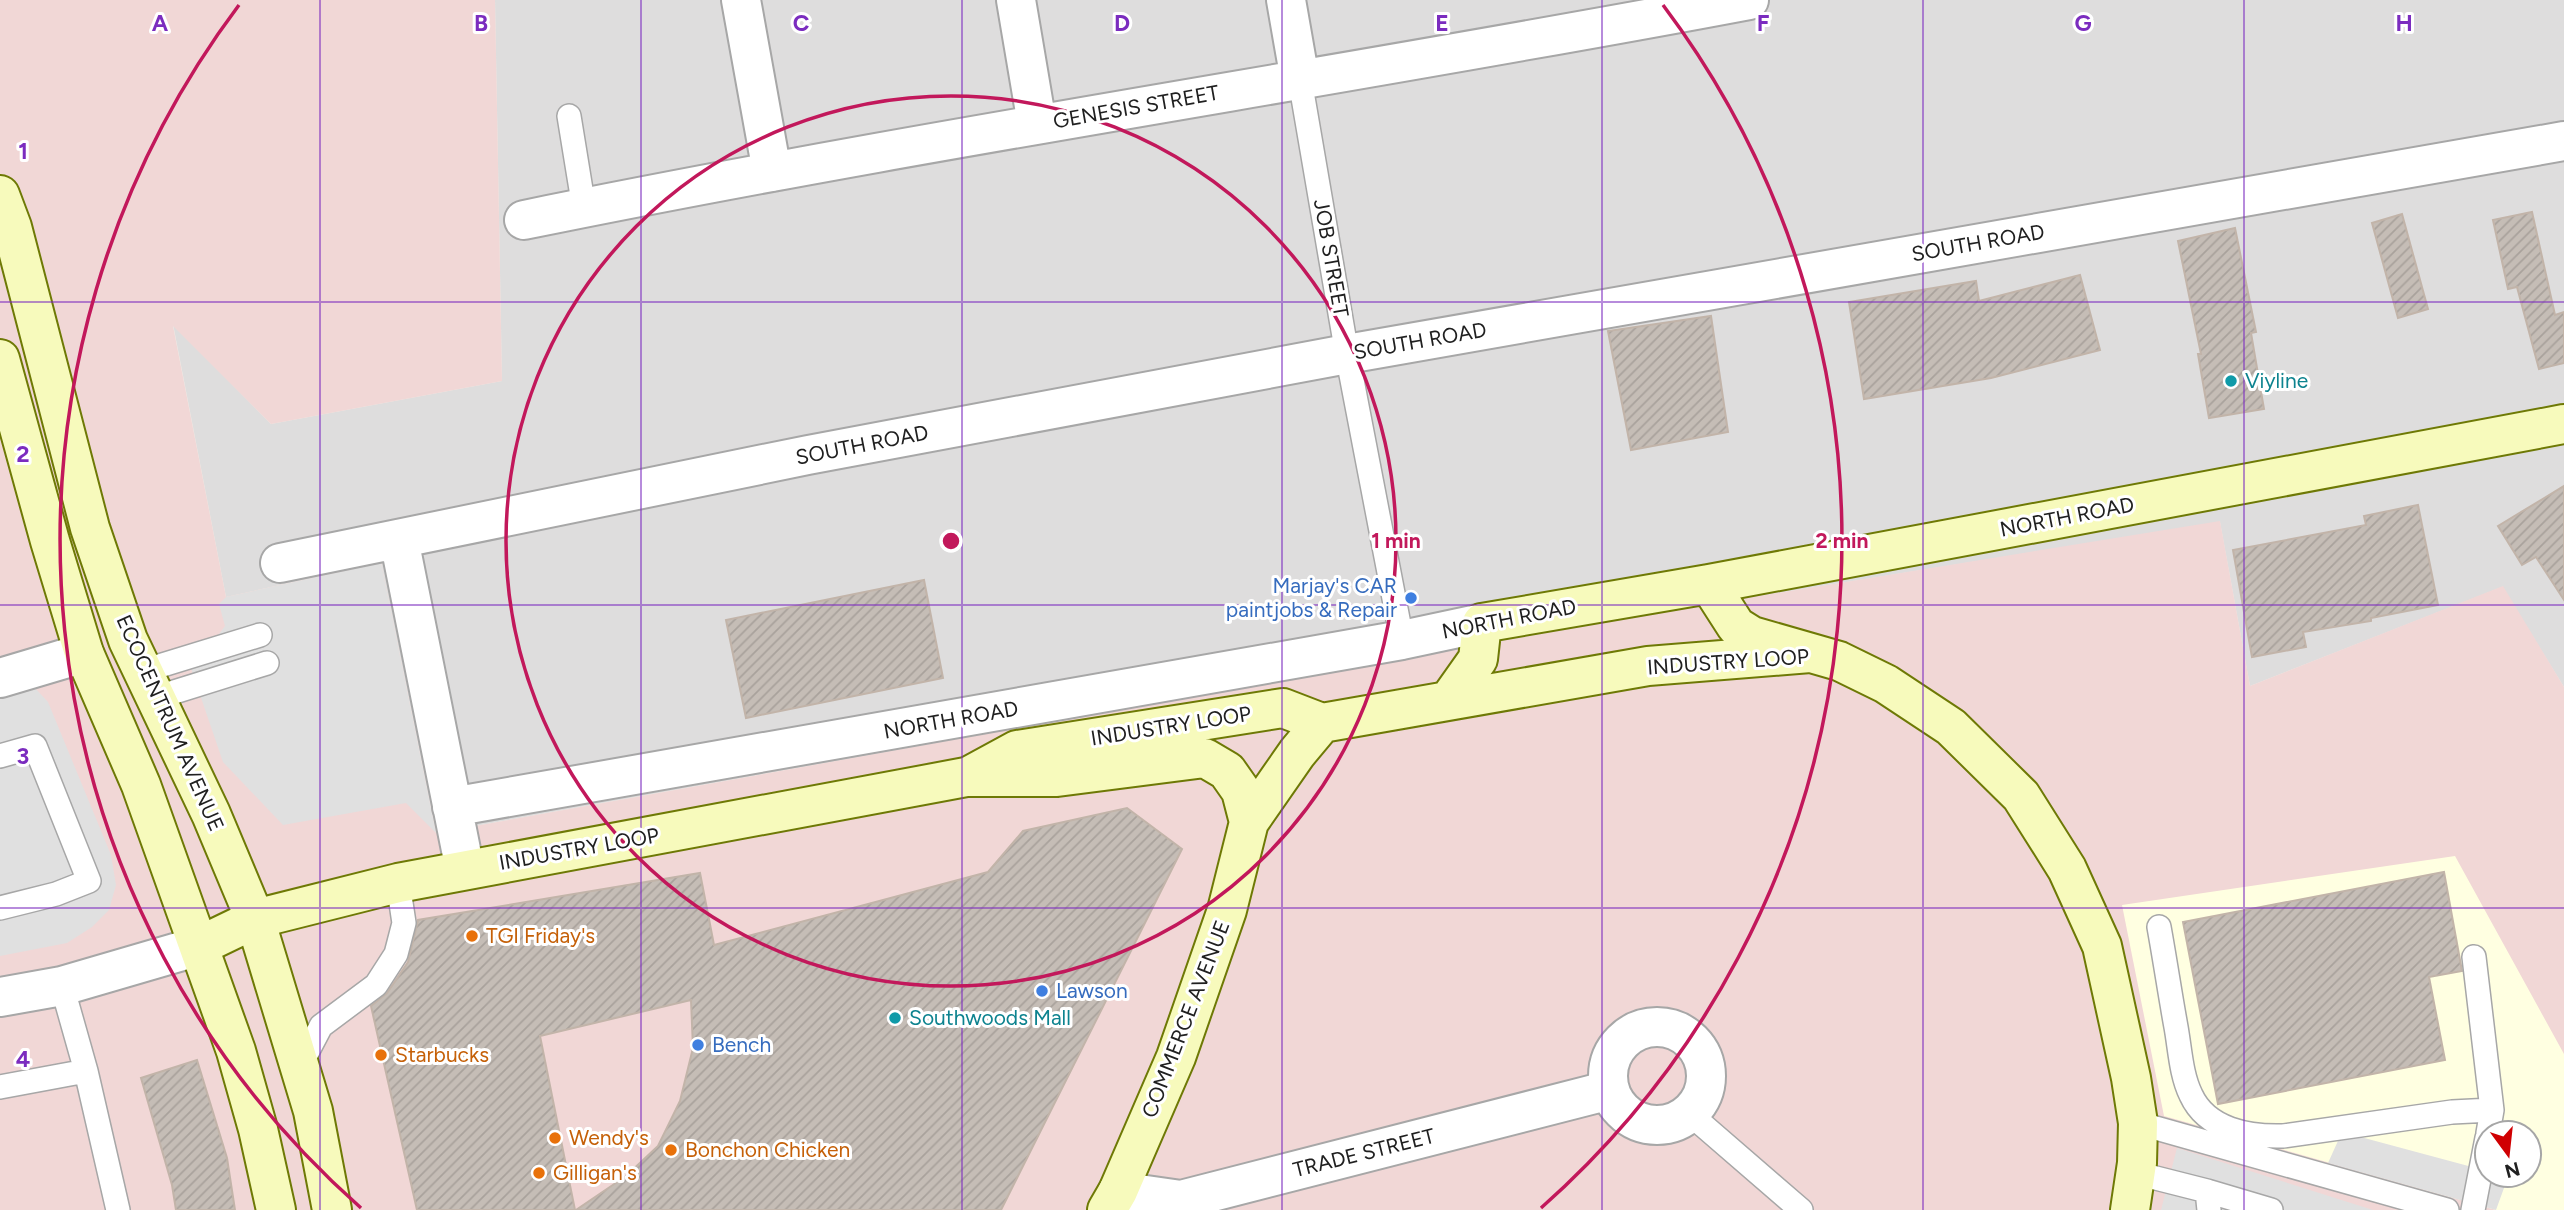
<svg xmlns="http://www.w3.org/2000/svg" width="2564" height="1210" font-family="Figtree,sans-serif">
  <style>
    .residential { fill: #dedddd }
    .commercial { fill: #f1d7d6; fill-rule: evenodd }
    .education { fill: #ffffe1; fill-rule: evenodd }
    .parking { fill: #e0e0e0 }
    .building { fill: url(#building-hatch); stroke: #c2b4a9; stroke-width: 2 }
    .lines { fill: none; stroke-linecap: round; stroke-linejoin: round }
    .lane-casing { stroke: #a7a7a7; stroke-width: 26 }
    .street-casing { stroke: #a7a7a7; stroke-width: 42 }
    .secondary-casing { stroke: #6e7905; stroke-width: 42 }
    .lane { stroke: #fff; stroke-width: 23 }
    .street { stroke: #fff; stroke-width: 38 }
    .secondary { stroke: #f7fabc; stroke-width: 38 }
    .grid { fill: none; stroke: #7b2cbf; stroke-width: 2; stroke-opacity: 0.55 }
    .ring { fill: none; stroke: #c2185b; stroke-width: 3.5 }
    .culture-dot { fill: #0f9aa8; stroke: #fff; stroke-width: 2.5 }
    .shop-dot { fill: #3f7fe0; stroke: #fff; stroke-width: 2.5 }
    .food-dot { fill: #e8710a; stroke: #fff; stroke-width: 2.5 }
    .labels { text-anchor: middle; stroke-width: 6; stroke-linejoin: round; paint-order: stroke }
    .street-label { font-size: 21px; fill: #202020; stroke: #fff }
    .culture-label { font-size: 21px; fill: #0d838f; stroke: #fff; text-anchor: start }
    .shop-label { font-size: 21px; fill: #366cbe; stroke: #fff; text-anchor: start }
    .food-label { font-size: 21px; fill: #c56008; stroke: #fff; text-anchor: start }
    .grid-label { font-size: 23px; text-anchor: middle; font-weight: bold; fill: #7b2cbf; stroke: #fff; stroke-width: 6; stroke-linejoin: round; paint-order: stroke }
    .centre { fill: #c2185b; stroke: #fff; stroke-width: 3.5 }
    .ring-label { font-size: 21px; text-anchor: middle; font-weight: bold; fill: #c2185b; stroke: #fff; stroke-width: 6; stroke-linejoin: round; paint-order: stroke }
  </style>
  <defs>
    <pattern id="building-hatch" width="6" height="6" patternUnits="userSpaceOnUse" patternTransform="scale(1.75)"><rect width="6" height="6" fill="#c5bdb6"/><path d="M-1 1l2-2M0 6l6-6M5 7l2-2" fill="none" stroke="#a9a29c"/></pattern>
  </defs>
  <rect width="100%" height="100%" fill="#f1ede7"/>
  <!-- residential -->
  <path class="residential" d="M 495,0 L 2564,0 L 2564,687 L 2502,587 L 2250,686 L 2220,522 L 1679,609 L 436,833 L 381,563 L 226,597 L 173,324 L 271,424 L 502,381 Z"/>
  <!-- commercial -->
  <path class="commercial" d="M 0,0 L 495,0 L 502,381 L 271,424 L 173,326 L 226,597 L 381,563 L 436,833 L 1679,609 L 2220,521 L 2250,686 L 2503,586 L 2564,687 L 2564,1210 L 0,1210 ZM 2487,1133 L 2529,1133 L 2529,1175 L 2487,1175 Z"/>
  <!-- education -->
  <path class="education" d="M 2455,856 L 2564,1054 L 2564,1210 L 2496,1210 L 2164,1116 L 2122,905 ZM 2487,1133 L 2529,1133 L 2529,1175 L 2487,1175 Z"/>
  <!-- parking -->
  <path class="parking" d="M 381,563 L 436,833 L 406,803 L 283,825 L 223,762 L 184,648 L 216,638 L 225,626 L 219,604 L 226,597 Z
    M 35,688 L 48,702 L 111,855 L 116,885 L 109,910 L 92,927 L 67,943 L 0,956 L 0,697 Z
    M 2342,1132 L 2487,1171 L 2487,1175 L 2508,1177 L 2496,1210 L 2328,1163 Z
    M 2177,1148 L 2373,1210 L 2161,1210 Z"/>
  <!-- building -->
  <path class="building" d="M 2532,212 L 2555,315 L 2564,312 L 2564,363 L 2539,369 L 2517,287 L 2508,289 L 2493,220 Z
    M 2402,214 L 2428,309 L 2398,318 L 2372,223 Z
    M 2235,228 L 2256,332 L 2251,333 L 2264,409 L 2209,418 L 2198,354 L 2201,354 L 2178,241 Z
    M 2080,275 L 2100,350 L 1991,378 L 1864,399 L 1849,302 L 1976,281 L 1979,301 Z
    M 1711,316 L 1728,432 L 1631,450 L 1608,331 Z
    M 2564,486 L 2564,600 L 2536,557 L 2522,565 L 2498,526 Z
    M 2418,505 L 2438,605 L 2371,618 L 2371,621 L 2303,632 L 2306,647 L 2252,657 L 2233,550 L 2366,525 L 2364,516 Z
    M 924,580 L 943,678 L 746,718 L 726,620 Z
    M 1127,808 L 1182,849 L 1001,1210 L 576,1210 L 626,1176 L 658,1146 L 680,1101 L 693,1048 L 691,1000 L 540,1036 L 575,1210 L 417,1210 L 371,1006 L 387,993 L 408,962 L 418,920 L 700,873 L 714,945 L 988,872 L 1023,831 Z
    M 2444,872 L 2462,971 L 2429,977 L 2445,1060 L 2218,1104 L 2183,922 Z
    M 197,1060 L 227,1158 L 235,1210 L 176,1210 L 172,1185 L 141,1078 Z"/>
  <g class="lines">
    <!-- lane casing -->
    <g class="lane-casing">
      <path id="lane" d="M 1300,80 L 1347,354 L 1402,640
        M 569,116 L 584,208
        M 143,671 L 260,635
        M 155,698 L 267,663
        M 0,756 L 35,746 L 89,881 L 56,894 L 0,908
        M 2159,927 C 2165,960 2170,994 2176,1027 C 2180,1049 2181,1075 2191,1095 C 2207,1130 2249,1137 2283,1136 L 2452,1112 L 2492,1110 L 2488,1133
        M 2474,957 L 2492,1110
        M 62,986 L 86,1071 L 118,1210
        M 300,1066 L 321,1026 L 376,985 L 396,954 L 404,923 L 398,883
        M 0,1087 L 86,1071
        M 1690,1114 L 1801,1210
        M 2138,1123 L 2447,1210
        M 2136,1173 L 2207,1191
        M 2209,1210 L 2207,1191 L 2271,1210
        M 2473,1210 L 2487,1138"/>
    </g>
    <!-- street casing -->
    <g class="street-casing">
      <path id="street" d="M 741,0 L 772,172
        M 1016,0 L 1037,124
        M 1286,0 L 1300,80
        M 524,220 C 930,137 1341,77 1749,0
        M 399,539 L 465,870
        M 280,563 L 808,455 L 1347,354 L 2564,141
        M 0,678 L 84,653
        M 452,807 L 1402,640 L 1482,623
        M 0,997 L 62,986 L 199,946
        M1608 1076a49 49 0 1 1 98 0a49 49 0 1 1-98 0Z
        M 1118,1191 L 1181,1200 L 1610,1090"/>
    </g>
    <!-- secondary casing -->
    <g class="secondary-casing">
      <path id="secondary" d="M 0,195 L 12,227 L 90,528 L 128,640 L 211,814 L 255,919 L 313,1111 L 332,1210
        M 0,359 L 50,541 L 84,653 L 141,785 L 236,1051 L 258,1129 L 276,1210
        M 1709,584 L 1736,626 L 1752,636 L 1839,661 L 1886,684 L 1951,727 L 2021,796 L 2067,869 L 2102,946 L 2131,1078 L 2138,1123 L 2137,1163 L 2130,1210
        M 1449,700 L 1478,659 L 1482,623 L 1709,584 L 2564,424
        M 971,775 L 1017,750 L 1283,708 L 1322,723 L 1648,666 L 1810,653
        M 199,946 L 255,919 L 398,883 L 966,777 L 1057,777 L 1205,758 L 1227,771 L 1241,791 L 1249,822
        M 1107,1210 L 1118,1191 L 1176,1057 L 1227,910 L 1249,822 L 1297,753 L 1322,723"/>
    </g>
    <!-- lane -->
    <use href="#lane" class="lane"/>
    <!-- street -->
    <use href="#street" class="street"/>
    <!-- secondary -->
    <use href="#secondary" class="secondary"/>
  </g>
  <!-- grid -->
  <path class="grid" d="M 320,0 L 320,1210M 641,0 L 641,1210M 962,0 L 962,1210M 1282,0 L 1282,1210M 1602,0 L 1602,1210M 1923,0 L 1923,1210M 2244,0 L 2244,1210M 0,302 L 2564,302M 0,605 L 2564,605M 0,908 L 2564,908"/>
  <!-- distance rings -->
  <g class="ring">
    <circle cx="951" cy="541" r="445"/>
    <path d="M361 1208A891 891 0 0 1 239 5M1663 5A891 891 0 0 1 1541 1208"/>
  </g>
  <!-- markers -->
  <g class="culture-dot">
    <circle cx="2231" cy="381" r="7"/>
    <circle cx="895" cy="1018" r="7"/>
  </g>
  <g class="shop-dot">
    <circle cx="1411" cy="598" r="7"/>
    <circle cx="1042" cy="991" r="7"/>
    <circle cx="698" cy="1045" r="7"/>
  </g>
  <g class="food-dot">
    <circle cx="472" cy="936" r="7"/>
    <circle cx="381" cy="1055" r="7"/>
    <circle cx="555" cy="1138" r="7"/>
    <circle cx="671" cy="1150" r="7"/>
    <circle cx="539" cy="1173" r="7"/>
  </g>
  <g class="labels">
    <!-- street labels -->
    <g class="street-label">
      <text transform="translate(1136 107) rotate(-10)" y="7">GENESIS STREET</text>
      <text transform="translate(1978 243) rotate(-10)" y="7">SOUTH ROAD</text>
      <text transform="translate(1331 258) rotate(80)" y="7">JOB STREET</text>
      <text transform="translate(1420 341) rotate(-10)" y="7">SOUTH ROAD</text>
      <text transform="translate(862 445) rotate(-11)" y="7">SOUTH ROAD</text>
      <text transform="translate(2067 517) rotate(-11)" y="7">NORTH ROAD</text>
      <text transform="translate(1509 619) rotate(-11)" y="7">NORTH ROAD</text>
      <text transform="translate(1728 662) rotate(-4)" y="7">INDUSTRY LOOP</text>
      <text transform="translate(951 720) rotate(-10)" y="7">NORTH ROAD</text>
      <text transform="translate(170 723) rotate(66)" y="7">ECOCENTRUM AVENUE</text>
      <text transform="translate(1171 726) rotate(-9)" y="7">INDUSTRY LOOP</text>
      <text transform="translate(579 849) rotate(-10)" y="7">INDUSTRY LOOP</text>
      <text transform="translate(1186 1019) rotate(-69)" y="7">COMMERCE AVENUE</text>
      <text transform="translate(1364 1153) rotate(-14)" y="7">TRADE STREET</text>
    </g>
    <!-- culture labels -->
    <g class="culture-label">
      <text x="2245" y="388">Viyline</text>
      <text x="909" y="1025">Southwoods Mall</text>
    </g>
    <!-- shop labels -->
    <g class="shop-label">
      <text x="1397" y="593" text-anchor="end">Marjay's CAR<tspan x="1397" dy="24">paintjobs &amp; Repair</tspan></text>
      <text x="1056" y="998">Lawson</text>
      <text x="712" y="1052">Bench</text>
    </g>
    <!-- food labels -->
    <g class="food-label">
      <text x="486" y="943">TGI Friday's</text>
      <text x="395" y="1062">Starbucks</text>
      <text x="569" y="1145">Wendy's</text>
      <text x="685" y="1157">Bonchon Chicken</text>
      <text x="553" y="1180">Gilligan's</text>
    </g>
  </g>
  <g class="grid-label">
    <text x="160" y="31">A</text>
    <text x="481" y="31">B</text>
    <text x="801" y="31">C</text>
    <text x="1122" y="31">D</text>
    <text x="1442" y="31">E</text>
    <text x="1763" y="31">F</text>
    <text x="2083" y="31">G</text>
    <text x="2404" y="31">H</text>
    <text x="23" y="159">1</text>
    <text x="23" y="462">2</text>
    <text x="23" y="764">3</text>
    <text x="23" y="1067">4</text>
  </g>
  <circle cx="951" cy="541" r="10" class="centre"/>
  <g class="ring-label">
    <text x="1396" y="548">1 min</text>
    <text x="1842" y="548">2 min</text>
  </g>
  <!-- north arrow -->
  <g transform="translate(2508 1154) rotate(165)"><circle r="33" fill="#ffffff" stroke="#a6a6a6" stroke-width="2"/>
  <path d="M0-5L12 26L0 18L-12 26Z" fill="#d00002"/>
  <text y="-10" font-size="19" font-weight="bold" text-anchor="middle" fill="#202020">N</text>
  </g>
</svg>
